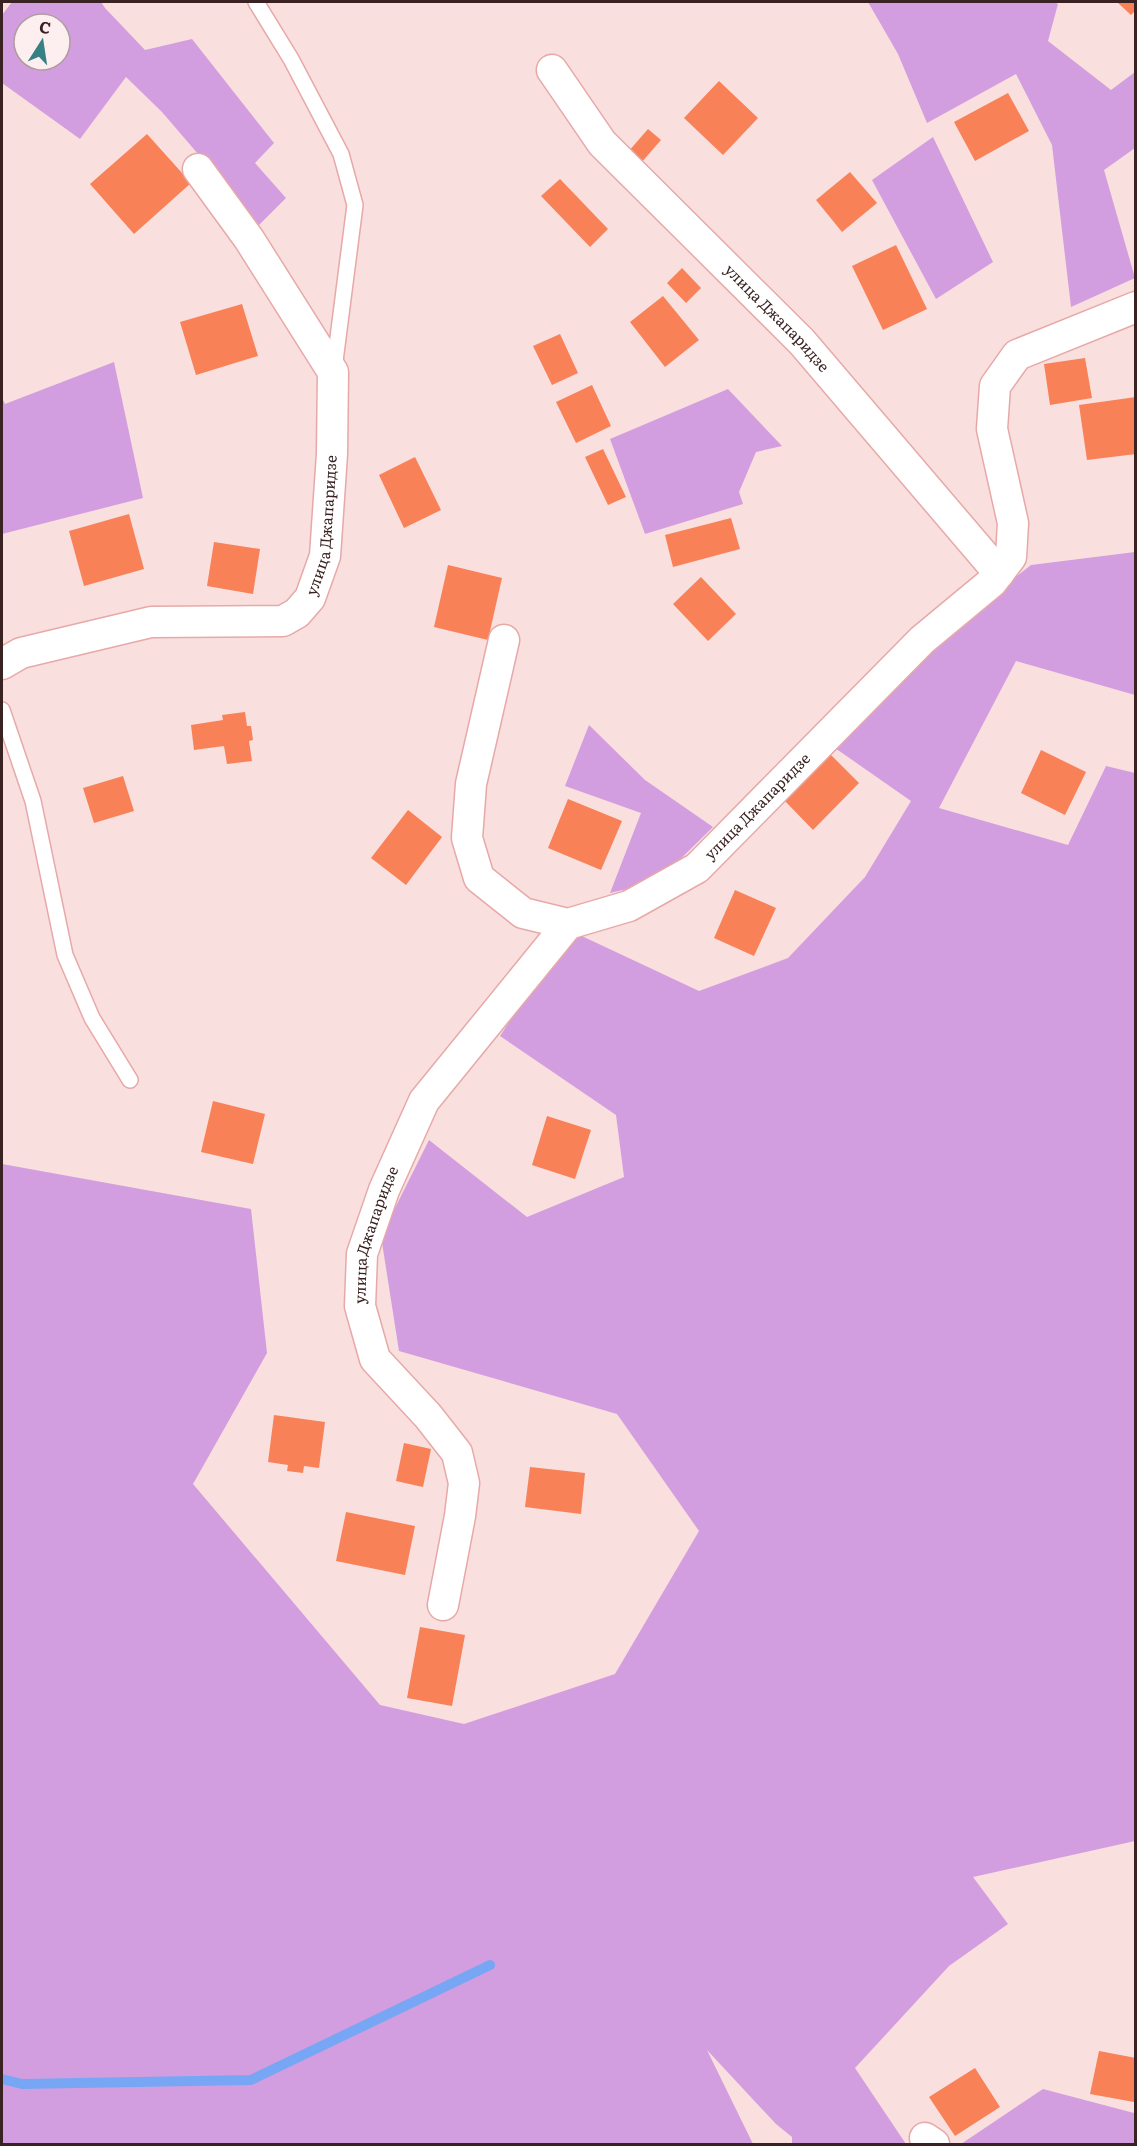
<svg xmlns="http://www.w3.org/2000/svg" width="1137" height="2146" font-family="Literata,serif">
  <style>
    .green { fill: #d39edf; fill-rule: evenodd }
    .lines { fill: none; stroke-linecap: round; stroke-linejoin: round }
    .stream { stroke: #77a7f4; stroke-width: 10 }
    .building { fill: #f88158 }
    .lane-casing { stroke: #e7a9a8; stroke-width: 18 }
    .street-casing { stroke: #e7a9a8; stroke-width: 33 }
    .lane { stroke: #fff; stroke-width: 15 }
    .street { stroke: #fff; stroke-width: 30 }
    .labels { text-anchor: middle; stroke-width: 5; stroke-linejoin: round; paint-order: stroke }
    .street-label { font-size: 15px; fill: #3a2222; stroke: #fdefef }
  </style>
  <rect width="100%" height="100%" fill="#f9dfde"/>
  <!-- green -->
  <path class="green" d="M 12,2 L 101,2 L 105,8 L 145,50 L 192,39 L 274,143 L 255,163 L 286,198 L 259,225 L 162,112 L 126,77 L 80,139 L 2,83 L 2,15 ZM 24,24 L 60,24 L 60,60 L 24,60 Z
    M 868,2 L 1054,2 L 1058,4 L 1048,41 L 1111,90 L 1135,72 L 1135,148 L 1104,170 L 1135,278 L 1071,307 L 1052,145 L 1016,74 L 927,123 L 898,54 Z
    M 933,137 L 993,262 L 936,299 L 872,180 Z
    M 114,362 L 143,498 L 2,534 L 2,398 L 5,404 Z
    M 728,389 L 782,446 L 756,452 L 739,492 L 743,504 L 645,534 L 610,439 Z
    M 1135,552 L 1135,695 L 1016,661 L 939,808 L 1068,845 L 1106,766 L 1135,773 L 1135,1841 L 973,1877 L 1008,1924 L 949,1966 L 855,2068 L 906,2144 L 792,2144 L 792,2137 L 776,2124 L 707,2050 L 753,2144 L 2,2144 L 2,1164 L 251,1209 L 267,1353 L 193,1484 L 380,1705 L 464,1724 L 615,1674 L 699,1531 L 617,1414 L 399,1351 L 381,1236 L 429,1140 L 527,1217 L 624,1177 L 616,1115 L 500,1036 L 569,930 L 699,991 L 788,958 L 865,877 L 911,801 L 835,748 L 959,621 L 1031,565 Z
    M 589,725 L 645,780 L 713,827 L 657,882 L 610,893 L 641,813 L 565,786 Z
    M 1043,2089 L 1134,2113 L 1135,2144 L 961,2144 Z"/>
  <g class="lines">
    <!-- stream -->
    <path class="stream" d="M 2,2079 L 22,2084 L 251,2080 L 490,1965"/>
  </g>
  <!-- building -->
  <path class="building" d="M 1117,2 L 1136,2 L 1136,10 L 1131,15 Z
    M 719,81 L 758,118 L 723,155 L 684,118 Z
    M 1008,93 L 1029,131 L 975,161 L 954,122 Z
    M 648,129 L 661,140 L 641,163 L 628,152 Z
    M 147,134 L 191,183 L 134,234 L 90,184 Z
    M 850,172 L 877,203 L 842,232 L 816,200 Z
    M 560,179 L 608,229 L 590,247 L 541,196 Z
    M 896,245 L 927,309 L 883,330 L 852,266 Z
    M 682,268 L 701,288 L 686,303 L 667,283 Z
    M 663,296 L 699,340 L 665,367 L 630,322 Z
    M 242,304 L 258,356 L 196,375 L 180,322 Z
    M 560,334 L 578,373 L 552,385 L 533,346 Z
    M 1085,358 L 1092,398 L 1050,405 L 1044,364 Z
    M 592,385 L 611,426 L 576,443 L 556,402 Z
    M 1136,397 L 1136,454 L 1087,460 L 1079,405 Z
    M 603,449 L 626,497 L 608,505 L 585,457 Z
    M 415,457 L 441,510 L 404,528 L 379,475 Z
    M 129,514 L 144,569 L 84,586 L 69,531 Z
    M 731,518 L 740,549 L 673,567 L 665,535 Z
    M 214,542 L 260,549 L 253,594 L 207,586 Z
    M 448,565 L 502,578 L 488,640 L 434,627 Z
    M 701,577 L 736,614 L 708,641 L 673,604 Z
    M 245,712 L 247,726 L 251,726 L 253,740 L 249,741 L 252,761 L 227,764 L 224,746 L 194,750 L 191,725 L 223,720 L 222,715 Z
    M 1041,750 L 1086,772 L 1065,815 L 1021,793 Z
    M 830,754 L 859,783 L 813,830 L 784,800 Z
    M 123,776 L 134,811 L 94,823 L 83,788 Z
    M 568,799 L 622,821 L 601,870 L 548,848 Z
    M 408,810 L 442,837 L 406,885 L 371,858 Z
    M 735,890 L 776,908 L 754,956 L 714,938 Z
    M 213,1101 L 265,1114 L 253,1164 L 201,1152 Z
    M 547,1116 L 591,1130 L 575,1179 L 532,1165 Z
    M 274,1415 L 325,1422 L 319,1468 L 304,1466 L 303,1473 L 287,1471 L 288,1465 L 268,1462 Z
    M 404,1443 L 431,1449 L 423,1487 L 396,1481 Z
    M 530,1467 L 585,1473 L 581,1514 L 525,1507 Z
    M 346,1512 L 415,1526 L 405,1575 L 336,1561 Z
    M 420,1627 L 465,1635 L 452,1706 L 407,1698 Z
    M 1099,2051 L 1136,2058 L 1134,2102 L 1090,2094 Z
    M 975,2068 L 1000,2107 L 955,2136 L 929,2097 Z"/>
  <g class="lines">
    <!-- lane casing -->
    <g class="lane-casing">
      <path id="lane" d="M 256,2 L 291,59 L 341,154 L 355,205 L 334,369
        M 2,710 L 33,801 L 65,955 L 92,1018 L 130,1080"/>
    </g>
    <!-- street casing -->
    <g class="street-casing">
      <g id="street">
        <path id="s1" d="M 552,70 L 602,143 L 802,342 L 999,573"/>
        <path id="s2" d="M 504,640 L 471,784 L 467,838 L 479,878 L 523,913 L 568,924 L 629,906 L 697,868 L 922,640 L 992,582 L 1011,557 L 1013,523 L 992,429 L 995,386 L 1017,355 L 1136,307"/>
        <path id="s3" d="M 2,664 L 21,653 L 151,622 L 283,621 L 297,613 L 310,598 L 325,556 L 332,454 L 333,372 L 249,239 L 198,169"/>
        <path id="s4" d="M 443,1605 L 460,1516 L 464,1483 L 457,1453 L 428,1416 L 375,1359 L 360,1306 L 362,1254 L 384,1190 L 424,1101 L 568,924"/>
        <path d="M 925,2138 L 934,2144"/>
      </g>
    </g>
    <!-- lane -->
    <use href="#lane" class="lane"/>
    <!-- street -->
    <use href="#street" class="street"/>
  </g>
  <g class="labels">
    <!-- street labels -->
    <g class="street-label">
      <text dy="5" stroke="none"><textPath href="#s1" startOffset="336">улица Джапаридзе</textPath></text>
      <text dy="5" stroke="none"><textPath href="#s3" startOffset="398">улица Джапаридзе</textPath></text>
      <text dy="5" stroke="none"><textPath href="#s2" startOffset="574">улица Джапаридзе</textPath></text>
      <text dy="5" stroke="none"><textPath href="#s4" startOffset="408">улица Джапаридзе</textPath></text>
    </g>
  </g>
  <!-- border -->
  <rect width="1137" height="2146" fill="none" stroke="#3a2222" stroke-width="6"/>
  <!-- north arrow -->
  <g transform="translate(42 42) rotate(12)"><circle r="28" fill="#fdefef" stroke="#af9d9d" stroke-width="1.5"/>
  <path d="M0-4.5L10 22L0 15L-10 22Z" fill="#378083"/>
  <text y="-9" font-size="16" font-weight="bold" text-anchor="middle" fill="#3a2222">С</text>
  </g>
</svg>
